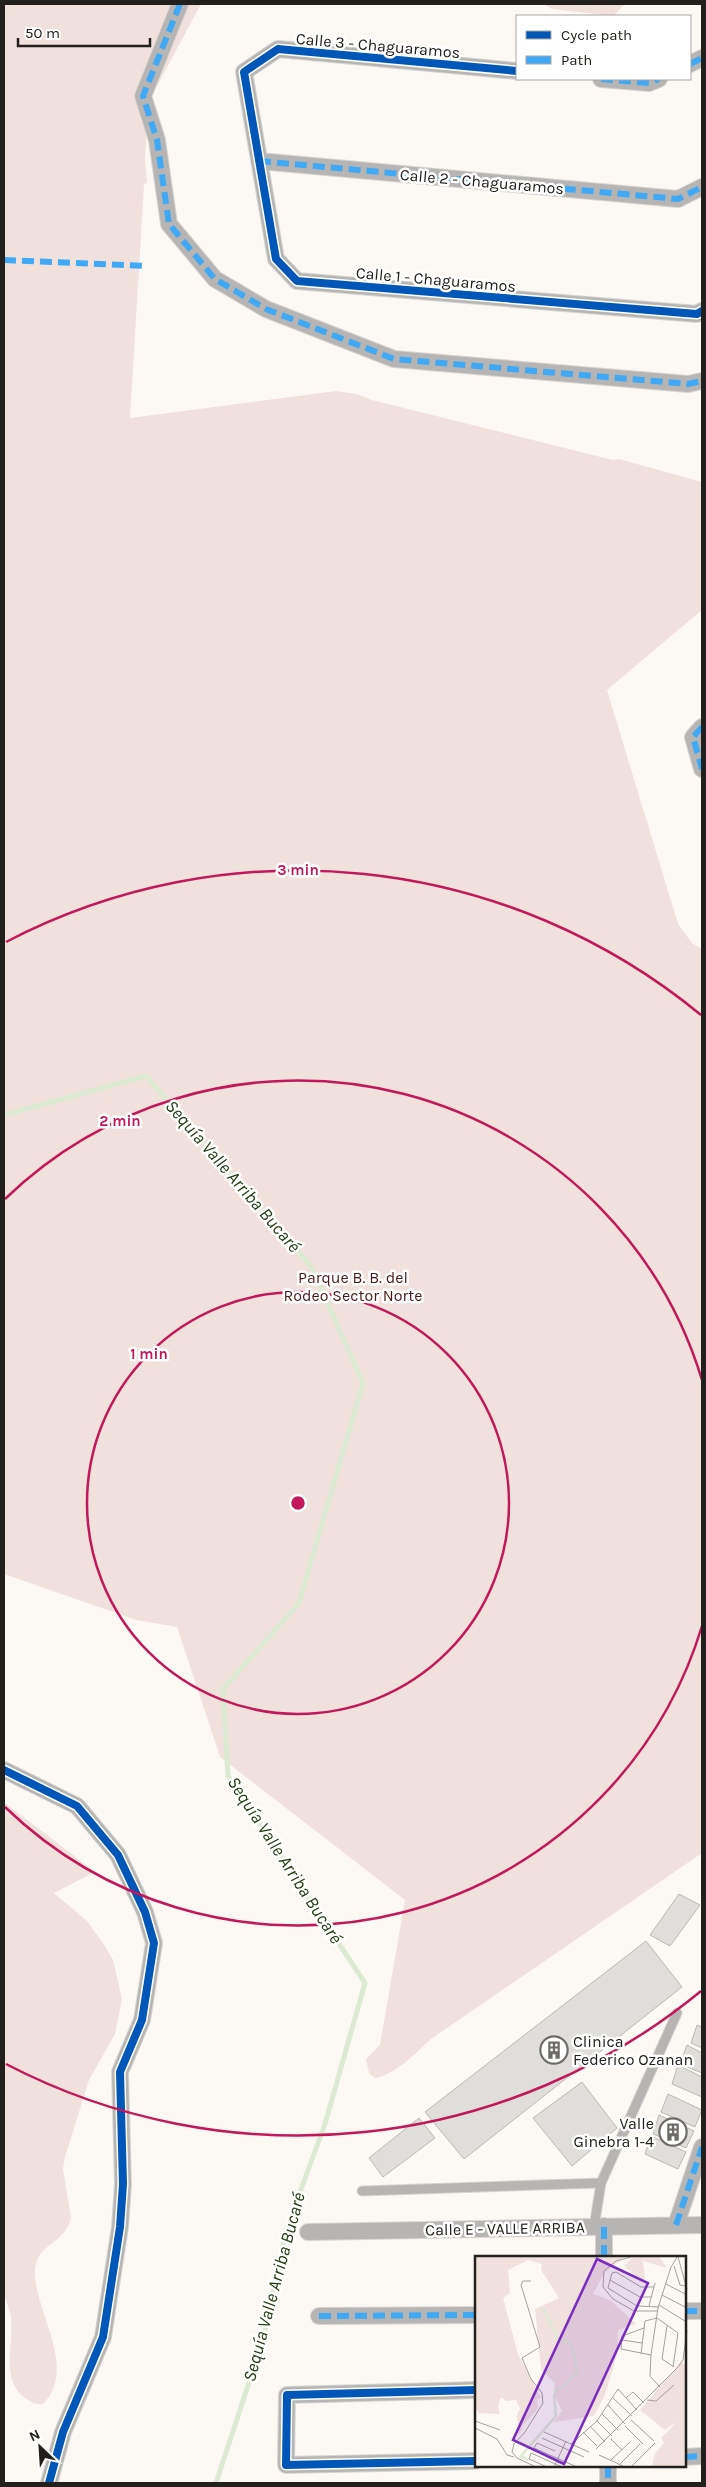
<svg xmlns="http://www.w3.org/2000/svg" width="706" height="2487" font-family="Karla,sans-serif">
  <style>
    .green { fill: #f1e1dd }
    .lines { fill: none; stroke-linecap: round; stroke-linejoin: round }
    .stream { stroke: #dcead3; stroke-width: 5 }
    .building { fill: #dfdeda; stroke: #b9b8b3 }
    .lane-casing { stroke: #d8d5d2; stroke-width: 11 }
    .street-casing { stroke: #d8d5d2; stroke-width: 18 }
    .lane { stroke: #b7b5b3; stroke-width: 9 }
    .street { stroke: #b7b5b3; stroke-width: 16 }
    .quiet { stroke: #3fa9f5; stroke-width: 6; stroke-dasharray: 12 6; stroke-linecap: butt }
    .cycleway-casing { stroke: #fff; stroke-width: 11 }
    .cycleway { stroke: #0057b8; stroke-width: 8 }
    .ring { fill: none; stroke: #c2185b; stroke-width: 2.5 }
    .labels { text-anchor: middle; stroke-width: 5; stroke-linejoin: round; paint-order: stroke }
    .street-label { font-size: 16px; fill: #22201c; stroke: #fff }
    .park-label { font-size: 16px; fill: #4c1a16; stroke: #fff }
    .poi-label { font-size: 16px; fill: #22201c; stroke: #fff; text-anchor: start }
    .water-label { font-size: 18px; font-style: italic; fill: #213d11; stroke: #fff }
    .inset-river { fill: none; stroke: #dcead3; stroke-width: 2.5 }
    .inset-road { fill: none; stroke: #a5a29e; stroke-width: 1 }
    .view { fill: #7b2cbf; fill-opacity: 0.15; stroke: #7b2cbf; stroke-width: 2.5 }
    .inset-edge { fill: none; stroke: #22201c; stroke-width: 2.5 }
    .centre { fill: #c2185b; stroke: #fff; stroke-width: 2.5 }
    .ring-label { font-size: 15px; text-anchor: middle; font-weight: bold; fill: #c2185b; stroke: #fff; stroke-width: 5; stroke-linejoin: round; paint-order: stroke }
  </style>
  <rect width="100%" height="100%" fill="#fcf9f4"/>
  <!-- green -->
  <path class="green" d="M 4,4 L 201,4 L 149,101 L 145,160 L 147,182 L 144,185 L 130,418 L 336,391 L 357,394 L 372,400 L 613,460 L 619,459 L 702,482 L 702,610 L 607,690 L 678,924 L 692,943 L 702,949 L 702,1853 L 431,2039 C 416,2053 395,2075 375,2078 L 369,2073 L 366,2059 L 380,2045 L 405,1900 L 220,1757 L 177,1627 L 136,1620 L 4,1574 Z
    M 543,4 L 625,4 L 613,16 L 552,9 Z
    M 4,1802 L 95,1872 L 54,1893 L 87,1921 L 103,1943 L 113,1960 L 122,1999 L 115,2034 L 89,2080 L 65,2157 L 63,2169 L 71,2218 C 65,2246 33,2242 35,2276 C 38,2317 77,2369 43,2404 C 35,2405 32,2402 25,2398 C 0,2379 14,2346 11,2318 C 10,2309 5,2300 4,2291 Z"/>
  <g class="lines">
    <!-- stream -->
    <path class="stream" d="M 4,1115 L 146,1076 L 311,1266 L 363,1383 L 299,1603 L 223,1689 L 228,1776 L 365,1983 L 325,2124 L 286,2230 L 263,2340 L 216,2483"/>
  </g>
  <!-- building -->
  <path class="building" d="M 679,1894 L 700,1905 L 670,1946 L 650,1935 Z
    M 646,1941 L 682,1987 L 464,2159 L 425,2112 Z
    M 697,2025 L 702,2027 L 702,2048 L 691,2043 Z
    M 687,2045 L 702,2053 L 702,2073 L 680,2064 Z
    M 678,2065 L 702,2077 L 702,2097 L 672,2084 Z
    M 582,2082 L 617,2128 L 572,2166 L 533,2118 Z
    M 668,2094 L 702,2110 L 695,2127 L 661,2112 Z
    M 659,2115 L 694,2131 L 686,2148 L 653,2134 Z
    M 419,2118 L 435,2138 L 383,2177 L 369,2158 Z
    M 651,2136 L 686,2152 L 678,2169 L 645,2154 Z"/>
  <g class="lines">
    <!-- lane casing -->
    <g class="lane-casing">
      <path id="lane" d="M 362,2191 L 601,2183
        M 594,2227 L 601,2183 L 677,2013"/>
    </g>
    <!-- street casing -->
    <g class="street-casing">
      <path id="street" d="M 180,4 L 143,96 L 157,140 L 169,224 L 215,279 L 266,309 L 394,359 L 688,384 L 702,381
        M 690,64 L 702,58
        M 517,71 L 278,49 L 244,72 L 276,259 L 297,281 L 697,314 L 702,311
        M 601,79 L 649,83 L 659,79
        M 259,161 L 678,199 L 702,187
        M 702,727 L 693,737 L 702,769
        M 4,1770 L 77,1806 L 118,1855 L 145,1912 L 154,1943 L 142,2020 L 120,2072 L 123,2184 L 120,2227 L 103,2337 L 63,2432 L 49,2483
        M 676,2225 L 702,2147
        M 308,2232 L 702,2225
        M 604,2257 L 604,2226
        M 685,2311 L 702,2311
        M 319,2316 L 476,2315
        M 476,2390 L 287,2395 L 286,2465 L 476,2461
        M 685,2457 L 702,2456
        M 608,2466 L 608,2483"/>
    </g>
    <!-- lane -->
    <use href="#lane" class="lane"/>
    <!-- street -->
    <use href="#street" class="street"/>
    <!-- quiet -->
    <path class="quiet" d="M 180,4 L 143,96 L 157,140 L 169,224 L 215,279 L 266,309 L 394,359 L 688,384 L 702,381
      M 690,64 L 702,58
      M 601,79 L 649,83 L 659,79
      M 259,161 L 678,199 L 702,187
      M 4,260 L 146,266
      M 702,727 L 693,737 L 702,769
      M 676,2225 L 702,2147
      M 604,2257 L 604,2226
      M 685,2311 L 702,2311
      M 319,2316 L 476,2315
      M 685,2457 L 702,2456
      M 608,2466 L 608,2483"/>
    <!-- cycleway casing -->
    <g class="cycleway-casing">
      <path id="cycleway" d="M 517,71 L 278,49 L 244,72 L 276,259 L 297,281 L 697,314 L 702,311
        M 4,1770 L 77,1806 L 118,1855 L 145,1912 L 154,1943 L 142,2020 L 120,2072 L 123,2184 L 120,2227 L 103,2337 L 63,2432 L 49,2483
        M 476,2390 L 287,2395 L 286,2465 L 476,2461"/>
    </g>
    <!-- cycleway -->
    <use href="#cycleway" class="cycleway"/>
  </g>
  <!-- distance rings -->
  <g class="ring">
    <circle cx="298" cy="1503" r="211"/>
    <path d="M702 1626A422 422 0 0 1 5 1807M5 1199A422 422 0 0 1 702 1380"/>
    <path d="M701 1991A633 633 0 0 1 6 2064M6 942A633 633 0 0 1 701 1015"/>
  </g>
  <!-- icons -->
  <defs>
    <g id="building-ring" transform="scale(1.4375)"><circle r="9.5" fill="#fff" stroke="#6e6c68" stroke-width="1.5"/><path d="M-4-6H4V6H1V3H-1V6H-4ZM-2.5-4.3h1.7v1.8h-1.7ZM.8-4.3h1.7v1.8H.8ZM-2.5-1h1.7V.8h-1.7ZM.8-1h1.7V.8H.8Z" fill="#6e6c68"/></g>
  </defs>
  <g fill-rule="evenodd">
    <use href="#building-ring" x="554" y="2050"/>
    <use href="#building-ring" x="673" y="2132"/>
  </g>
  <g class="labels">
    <!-- street labels -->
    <g class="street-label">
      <text transform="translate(378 45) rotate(5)" y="6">Calle 3 - Chaguaramos</text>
      <text transform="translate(482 181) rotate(5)" y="6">Calle 2 - Chaguaramos</text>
      <text transform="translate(436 279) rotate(5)" y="6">Calle 1 - Chaguaramos</text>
      <text transform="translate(505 2228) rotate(-1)" y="6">Calle E - VALLE ARRIBA</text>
    </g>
    <!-- park labels -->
    <g class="park-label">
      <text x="353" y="1283">Parque B. B. del<tspan x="353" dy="18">Rodeo Sector Norte</tspan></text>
    </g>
    <!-- poi labels -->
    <g class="poi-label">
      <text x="573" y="2047">Clinica<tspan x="573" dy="18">Federico Ozanan</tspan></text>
      <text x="654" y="2129" text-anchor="end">Valle<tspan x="654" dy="18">Ginebra 1-4</tspan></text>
    </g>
    <!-- water labels -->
    <g class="water-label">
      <text transform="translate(233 1176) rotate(49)" y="6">Sequía Valle Arriba Bucaré</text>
      <text transform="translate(285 1860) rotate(57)" y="6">Sequía Valle Arriba Bucaré</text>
      <text transform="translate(274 2287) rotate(-75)" y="6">Sequía Valle Arriba Bucaré</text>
    </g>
  </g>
  <!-- overview -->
  <g transform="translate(475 2256)">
    <rect width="211" height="211" fill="#fcf9f4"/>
    <path d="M 0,1 L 150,1 L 130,16 L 118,38 L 135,44 L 161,68 L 143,74 L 142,99 L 130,139 L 119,160 L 79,166 L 87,155 L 79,138 L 80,127 L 66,114 L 60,53 L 84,42 L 66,14 L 67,8 L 53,4 L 33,14 L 35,37 L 28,42 L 43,98 L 66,142 L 62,143 L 63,153 L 48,169 L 44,179 L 42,158 L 45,153 L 41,144 L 31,145 L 26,141 L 23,150 L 25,158 L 4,157 L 0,152 ZM 158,1 L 184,1 L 192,12 L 168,5 L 170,23 L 166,25 L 149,10 ZM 206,106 L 211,109 L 211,211 L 177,211 L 180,197 L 189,187 L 186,182 L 202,166 L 190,174 L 165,154 Z" fill="#f1e1dd"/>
    <path class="inset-river" d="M 53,204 L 46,200 L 81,160 L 79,140 L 81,134 L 89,130 L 102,116 L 96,86 L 84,84 L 68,52"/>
    <path class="inset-road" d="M 156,1 L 141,5 L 129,15 L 128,31 L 138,43 L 159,55 L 183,55M 203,1 L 212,33M 199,10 L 205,29 L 211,30M 135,24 L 165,41 L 176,41M 56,25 L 48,25 L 46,29 L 65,91 L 47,102 L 56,123 L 67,137 L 68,147 L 50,176 L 39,188 L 37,196 L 42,202 L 61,211M 191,28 L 212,39M 179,31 L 166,31 L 141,16 L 137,17 L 133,32 L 162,50 L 184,51M 187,39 L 212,52M 184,49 L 210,65M 174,50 L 180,27M 192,70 L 187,103 L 199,111M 169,72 L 147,80 L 146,93 L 176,99M 147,84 L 167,87M 166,98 L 170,65 L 182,62 L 203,77 L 198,111M 185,131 L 175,120 L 176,99 L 183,52 L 196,11 L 202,1M 138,142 L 157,160M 151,142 L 158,136 L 169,147M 172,144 L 181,145 L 199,129M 133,149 L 150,168M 127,158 L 143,174M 156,164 L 179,185M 0,165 L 25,174M 122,165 L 137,180M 115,170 L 130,186M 150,170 L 168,188M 0,172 L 22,183 L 32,199 L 39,201M 69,176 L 114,196M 108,176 L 122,190M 67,182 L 109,201M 136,183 L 147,194M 96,188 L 122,165 L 143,133 L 162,154M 121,193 L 202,112 L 208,104 L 212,74M 80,195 L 62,187 L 59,192 L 102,211M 124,199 L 150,211M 136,204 L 155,186M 145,208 L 165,188M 72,211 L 54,203 L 56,197 L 87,211M 79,211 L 91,185M 156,211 L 180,187"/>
    <path class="view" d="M 122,3 L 173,27 L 89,208 L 38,184 Z"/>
    <rect width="211" height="211" class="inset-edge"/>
  </g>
  <circle cx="298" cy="1503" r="8" class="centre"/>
  <g class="ring-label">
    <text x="298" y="875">3 min</text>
    <text x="120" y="1126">2 min</text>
    <text x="149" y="1359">1 min</text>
  </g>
  <!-- border -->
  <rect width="706" height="2487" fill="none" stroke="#22201c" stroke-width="10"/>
  <!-- legend -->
  <rect x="516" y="15" width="175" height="65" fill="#ffffff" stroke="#a7a6a4"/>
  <rect x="526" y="31" width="25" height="8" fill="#0057b8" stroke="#a7a6a4"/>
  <text x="561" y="40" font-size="15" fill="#22201c">Cycle path</text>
  <rect x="526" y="56" width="25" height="8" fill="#3fa9f5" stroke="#a7a6a4"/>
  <text x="561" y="65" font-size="15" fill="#22201c">Path</text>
  <!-- north arrow -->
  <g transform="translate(40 2447) rotate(335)" stroke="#ffffff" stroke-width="4" paint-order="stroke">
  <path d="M0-4L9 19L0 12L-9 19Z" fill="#22201c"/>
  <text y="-8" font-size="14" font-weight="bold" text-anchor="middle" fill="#22201c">N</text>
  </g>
  <!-- scale -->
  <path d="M18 38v8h132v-8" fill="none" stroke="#22201c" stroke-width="2.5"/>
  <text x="25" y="38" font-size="15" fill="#22201c" stroke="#ffffff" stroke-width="4" paint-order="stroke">50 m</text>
</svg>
